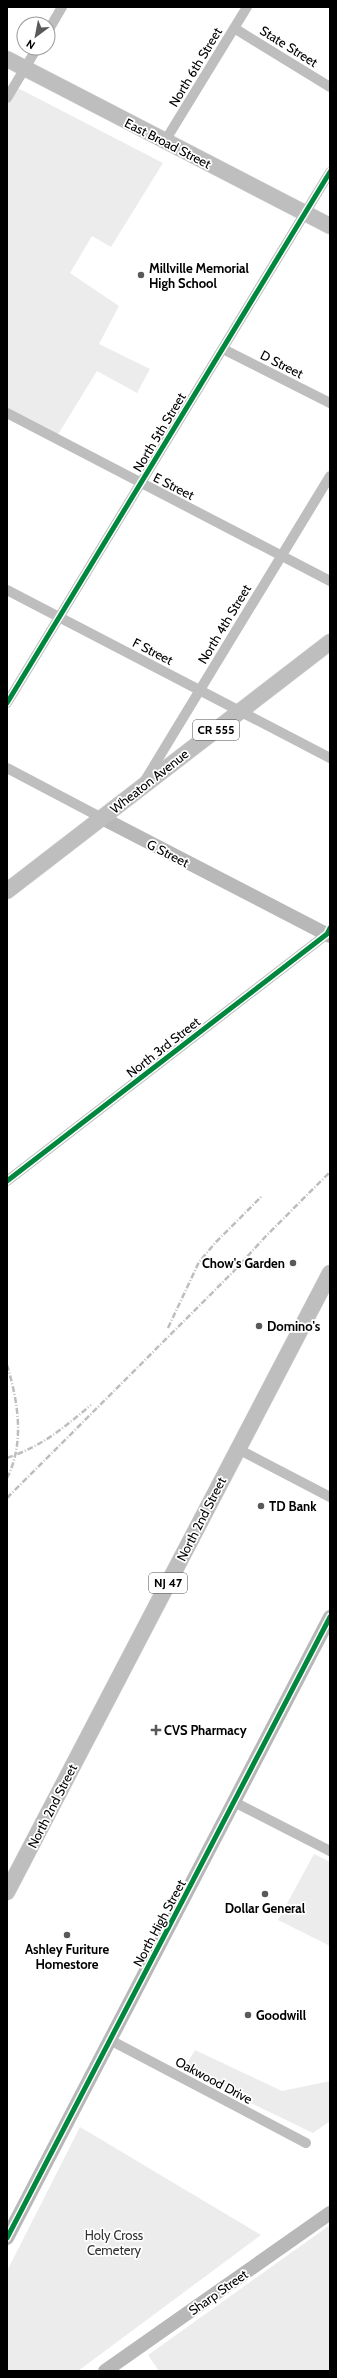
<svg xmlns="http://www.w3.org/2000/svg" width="337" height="2378" font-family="Cabin,sans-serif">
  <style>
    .green { fill: #ececec }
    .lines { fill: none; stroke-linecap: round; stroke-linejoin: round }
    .primary-casing { stroke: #dbdbdb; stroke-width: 17 }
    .street { stroke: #bebebe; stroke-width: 10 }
    .secondary { stroke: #b8b8b8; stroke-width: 14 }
    .primary { stroke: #bebebe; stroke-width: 16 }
    .rail { stroke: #bebebe; stroke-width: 2.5; stroke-dasharray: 6 2 1 2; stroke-linecap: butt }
    .cycleway-casing { stroke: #fff; stroke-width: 8 }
    .cycleway { stroke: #00873e; stroke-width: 5 }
    .poi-dot { fill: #595959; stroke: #fff; stroke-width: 1.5 }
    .labels { text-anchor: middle; stroke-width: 3.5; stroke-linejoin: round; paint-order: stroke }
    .shield { fill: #fff; stroke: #4c4c4c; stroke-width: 1 }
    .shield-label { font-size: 12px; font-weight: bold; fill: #000 }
    .street-label { font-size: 13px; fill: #000; stroke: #fff }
    .poi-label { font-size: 13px; font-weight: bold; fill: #000; stroke: #fff; text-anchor: start }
    .park-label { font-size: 13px; fill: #333; stroke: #fff }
  </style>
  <rect width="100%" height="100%" fill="#fff"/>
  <!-- green -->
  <path class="green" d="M 14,86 L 163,163 L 111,247 L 92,236 L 70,273 L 119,306 L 99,344 L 150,369 L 137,393 L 97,371 L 57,436 L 7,410 L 7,97 Z
    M 314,1854 L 330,1862 L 330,1946 L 278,1920 Z
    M 195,2050 L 282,2091 L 330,2081 L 330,2121 L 313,2133 L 183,2070 Z
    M 80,2127 L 261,2235 L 78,2371 L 7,2371 L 7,2271 Z
    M 330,2225 L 330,2371 L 159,2371 L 148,2355 Z"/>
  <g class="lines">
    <!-- primary casing -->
    <g class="primary-casing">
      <path id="primary" d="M 7,59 L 330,226
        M 7,891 L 330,642
        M 7,1892 L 330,1273"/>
    </g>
    <!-- street -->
    <path class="street" d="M 234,28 L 330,87
      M 48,31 L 62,7
      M 7,98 L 37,48
      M 165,141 L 247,7
      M 223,349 L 330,403
      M 7,413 L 330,581
      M 7,590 L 330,758
      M 7,703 L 330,172
      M 7,768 L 102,818
      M 144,782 L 330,476
      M 7,1181 L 327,934 L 329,930
      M 238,1449 L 330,1497
      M 234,1802 L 330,1851
      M 110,2040 L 306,2143"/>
    <!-- secondary -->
    <path class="secondary" d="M 102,818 L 330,936
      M 7,2238 L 330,1617
      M 105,2371 L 330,2213"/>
    <!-- primary -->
    <use href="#primary" class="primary"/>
    <!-- rail -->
    <path class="rail" d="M 168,1328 L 199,1262 L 216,1242 L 262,1196
      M 7,1365 C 18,1401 25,1443 7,1478
      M 7,1458 C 44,1445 62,1429 91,1405
      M 7,1498 L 233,1272 L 266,1236 L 330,1172"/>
    <!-- cycleway casing -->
    <g class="cycleway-casing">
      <path id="cycleway" d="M 7,703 L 330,172
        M 7,1181 L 327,934 L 330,928
        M 7,2238 L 330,1617"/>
    </g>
    <!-- cycleway -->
    <use href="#cycleway" class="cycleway"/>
  </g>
  <!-- markers -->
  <g class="poi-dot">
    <circle cx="141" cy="275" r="4"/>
    <circle cx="293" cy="1263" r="4"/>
    <circle cx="259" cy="1326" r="4"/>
    <circle cx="261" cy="1506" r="4"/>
    <path d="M154 1724h4v4h4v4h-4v4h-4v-4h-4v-4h4z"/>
    <circle cx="265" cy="1894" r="4"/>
    <circle cx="67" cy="1935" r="4"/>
    <circle cx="248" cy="2015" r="4"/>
  </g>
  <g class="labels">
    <!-- shield labels -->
    <g class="shield">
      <rect x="193" y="720" width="46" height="20" rx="3"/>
      <rect x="149" y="1573" width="38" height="20" rx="3"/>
    </g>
    <g class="shield-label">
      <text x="216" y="734">CR 555</text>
      <text x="168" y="1587">NJ 47</text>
    </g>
    <!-- street labels -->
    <g class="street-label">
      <text transform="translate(289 46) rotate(32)" y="5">State Street</text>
      <text transform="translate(195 67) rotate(-59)" y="5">North 6th Street</text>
      <text transform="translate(168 143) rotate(27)" y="5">East Broad Street</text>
      <text transform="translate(282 364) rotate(27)" y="5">D Street</text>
      <text transform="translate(159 432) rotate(-59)" y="5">North 5th Street</text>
      <text transform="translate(174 486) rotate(27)" y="5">E Street</text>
      <text transform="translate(224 624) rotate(-59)" y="5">North 4th Street</text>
      <text transform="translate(153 651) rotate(27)" y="5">F Street</text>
      <text transform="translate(149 781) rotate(-38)" y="5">Wheaton Avenue</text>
      <text transform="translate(168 853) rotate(27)" y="5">G Street</text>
      <text transform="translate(163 1047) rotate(-38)" y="5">North 3rd Street</text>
      <text transform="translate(201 1519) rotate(-63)" y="5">North 2nd Street</text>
      <text transform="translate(52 1806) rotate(-63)" y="5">North 2nd Street</text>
      <text transform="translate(159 1923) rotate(-62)" y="5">North High Street</text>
      <text transform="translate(214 2080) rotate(28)" y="5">Oakwood Drive</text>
      <text transform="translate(218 2292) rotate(-35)" y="5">Sharp Street</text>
    </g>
    <!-- poi labels -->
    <g class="poi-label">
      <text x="149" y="273">Millville Memorial<tspan x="149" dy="15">High School</tspan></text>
      <text x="285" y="1268" text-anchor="end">Chow's Garden</text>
      <text x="267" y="1331">Domino's</text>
      <text x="269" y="1511">TD Bank</text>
      <text x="164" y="1735">CVS Pharmacy</text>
      <text x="265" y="1913" text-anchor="middle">Dollar General</text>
      <text x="67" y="1954" text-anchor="middle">Ashley Furiture<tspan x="67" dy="15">Homestore</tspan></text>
      <text x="256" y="2020">Goodwill</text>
    </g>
    <!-- park labels -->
    <g class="park-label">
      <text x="114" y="2240">Holy Cross<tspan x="114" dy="15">Cemetery</tspan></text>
    </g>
  </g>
  <!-- border -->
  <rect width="337" height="2378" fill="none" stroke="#000000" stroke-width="16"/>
  <!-- north arrow -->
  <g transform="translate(36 36) rotate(212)"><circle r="19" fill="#ffffff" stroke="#999999"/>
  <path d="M0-3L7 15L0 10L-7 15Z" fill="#595959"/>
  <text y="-6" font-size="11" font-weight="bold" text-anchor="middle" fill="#000000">N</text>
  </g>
</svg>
